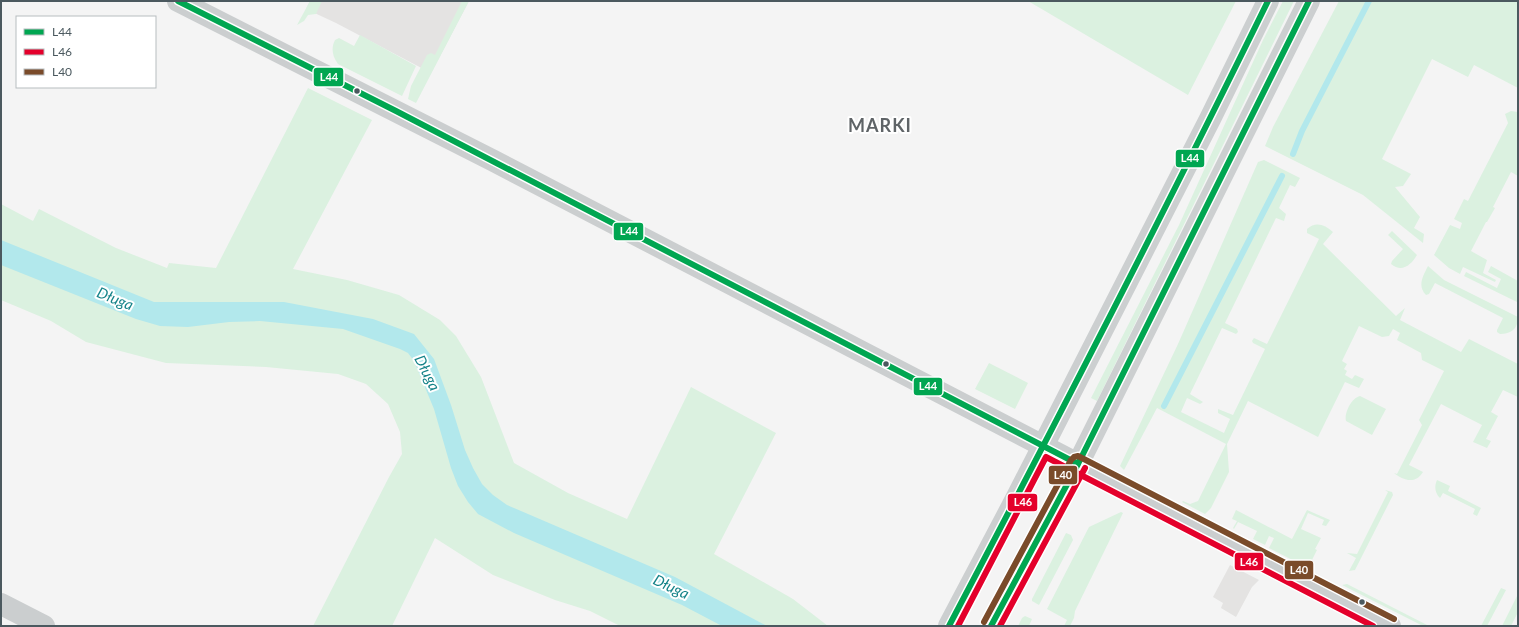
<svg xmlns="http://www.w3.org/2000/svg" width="1519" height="627" font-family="Lato,sans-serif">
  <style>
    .commercial { fill: #e4e3e2 }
    .green { fill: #dbf1e0 }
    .water { fill: #b2e8ec }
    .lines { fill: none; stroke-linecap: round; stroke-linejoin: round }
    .stream { stroke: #b2e8ec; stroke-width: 6 }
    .street { stroke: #cbcecf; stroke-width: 22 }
    .secondary { stroke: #cccfd0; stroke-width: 22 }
    .bus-1-casing { stroke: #fff; stroke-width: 9 }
    .bus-2-casing { stroke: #fff; stroke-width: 9 }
    .bus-3-casing { stroke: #fff; stroke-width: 9 }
    .bus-1 { stroke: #00a651; stroke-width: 6 }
    .bus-2 { stroke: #e4002b; stroke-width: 6 }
    .bus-3 { stroke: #7a4b2a; stroke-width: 6 }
    .bus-dot { fill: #4b595f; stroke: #fff; stroke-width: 1.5 }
    .labels { text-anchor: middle; stroke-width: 4; stroke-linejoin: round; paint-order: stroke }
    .water-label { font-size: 15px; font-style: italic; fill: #158389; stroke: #fff }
    .district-label { font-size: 18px; font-weight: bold; letter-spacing: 1px; fill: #5f6467; stroke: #fff }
    .line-badge { stroke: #fff; stroke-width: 1.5 }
    .badge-label { font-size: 11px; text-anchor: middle; font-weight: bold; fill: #fff }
  </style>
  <rect width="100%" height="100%" fill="#f4f4f4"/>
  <!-- commercial -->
  <path class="commercial" d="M 310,1 L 469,1 L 431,73 L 336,23 L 306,9 Z
    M 1230,565 L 1259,580 L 1252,587 L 1236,617 L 1221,608 L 1223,603 L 1213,597 Z"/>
  <!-- green -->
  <path class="green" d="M 310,1 L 322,1 L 316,14 L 308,15 L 304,21 L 297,25 Z
    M 462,1 L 469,1 L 416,103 L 408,99 L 411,86 L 427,55 L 431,53 L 435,55 Z
    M 1028,1 L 1236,1 L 1188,95 Z
    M 1283,1 L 1294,1 L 1097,401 L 1091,398 L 1179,225 L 1263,40 Z
    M 1339,1 L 1518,1 L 1518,88 L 1474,65 L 1468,77 L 1432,59 L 1382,159 L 1411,174 L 1403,186 L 1395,187 L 1420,217 L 1414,228 L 1424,234 L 1423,243 L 1363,195 L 1265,146 L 1273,127 Z
    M 360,35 L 416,66 L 402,96 L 338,64 C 332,56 331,48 335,40 L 339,38 L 354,46 Z
    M 308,88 L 372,120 L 293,269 L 347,280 L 399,295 L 440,320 L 456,336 L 481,377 L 514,463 L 568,493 L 627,519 L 691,387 L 776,433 L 714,554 L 793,599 L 828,626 L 620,626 L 590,611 L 555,600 L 493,575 L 435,538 L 392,626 L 313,626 L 389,477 L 402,454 L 400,432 L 388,404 L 366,384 L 338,374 L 266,367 L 166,363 L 86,342 L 51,321 L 1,300 L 1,204 L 33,221 L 39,209 L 116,248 L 167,268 L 169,263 L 216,268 Z
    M 1511,111 L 1518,112 L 1518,176 L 1511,172 L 1493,207 L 1495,208 L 1487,222 L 1486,222 L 1471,251 L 1487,260 L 1483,273 L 1496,280 L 1495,282 L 1463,267 L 1460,274 L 1449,268 L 1434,255 L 1450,225 L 1460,229 L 1462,223 L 1454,219 L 1464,199 L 1468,201 L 1508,123 L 1505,114 Z
    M 1264,160 L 1300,178 L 1295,187 L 1290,185 L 1279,208 L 1286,214 L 1284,221 L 1276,218 L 1225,323 L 1237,329 L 1238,332 L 1236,334 L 1222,328 L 1190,394 L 1203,402 L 1200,404 L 1187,398 L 1181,412 L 1224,433 L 1230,419 L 1218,413 L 1218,409 L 1233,415 L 1265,349 L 1253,343 L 1252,341 L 1254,338 L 1267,344 L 1319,239 L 1307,233 L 1307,229 C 1316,221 1325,225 1333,232 L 1323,244 L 1396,316 L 1405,308 L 1400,320 L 1461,352 L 1469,339 L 1518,364 L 1518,397 L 1503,390 L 1491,412 L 1498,416 L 1486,439 L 1491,441 L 1487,448 L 1473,442 L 1482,425 L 1441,404 L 1409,465 L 1423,472 C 1415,485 1403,480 1394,473 L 1397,474 L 1422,425 L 1419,420 L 1444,371 L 1422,360 L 1421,353 L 1397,340 L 1400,333 L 1393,329 L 1389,336 L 1382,337 L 1359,326 L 1342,361 L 1347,364 L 1344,369 L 1347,371 L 1345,375 L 1352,379 L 1355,375 L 1364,379 L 1359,388 L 1345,382 L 1318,437 L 1248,401 L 1227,444 L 1229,472 L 1211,508 L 1205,514 L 1182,502 L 1183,501 L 1190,504 L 1198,501 L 1226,444 L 1157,408 L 1124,470 L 1120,466 L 1178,344 L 1258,162 Z
    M 1392,231 L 1417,255 C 1411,265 1402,273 1391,264 L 1392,261 L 1403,249 L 1388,235 Z
    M 1428,266 L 1444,280 L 1518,317 C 1518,329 1511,334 1500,334 L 1497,332 L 1497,330 L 1503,318 L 1435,283 L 1429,294 L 1426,295 C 1417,286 1423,276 1428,266 Z
    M 1491,266 L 1518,281 L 1518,300 L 1517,302 L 1464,276 L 1466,272 L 1497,288 L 1501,279 L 1488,272 Z
    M 989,363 L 1028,383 L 1015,409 L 975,389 Z
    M 1360,396 L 1386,409 L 1372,435 L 1346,421 C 1344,414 1351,398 1360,396 Z
    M 1437,480 L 1450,486 L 1448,491 L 1481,508 L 1477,516 L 1473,514 L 1475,509 L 1443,493 L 1440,498 C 1435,493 1434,487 1437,480 Z
    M 1385,490 L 1392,492 L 1393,495 L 1355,570 L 1349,571 L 1356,558 L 1347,553 L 1357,554 L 1388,492 Z
    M 1236,510 L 1292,539 L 1307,510 L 1330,520 L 1326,526 L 1322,525 L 1324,520 L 1308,513 L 1301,529 L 1321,538 L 1315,549 L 1317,550 L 1308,568 L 1269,548 L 1274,538 L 1269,536 L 1265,545 L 1253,539 L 1257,531 L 1238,522 L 1234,529 L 1233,528 L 1237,521 L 1232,519 Z
    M 1121,512 L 1123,513 L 1075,611 L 1074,618 L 1070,626 L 1064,626 L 1067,620 L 1047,609 L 1089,527 Z
    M 1066,533 L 1071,535 L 1073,540 L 1039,605 L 1032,601 L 1032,599 Z
    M 1347,584 L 1429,626 L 1423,626 L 1342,585 Z
    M 1501,588 L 1506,590 L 1487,626 L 1481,626 Z
    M 1517,596 L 1518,597 L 1518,612 L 1511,626 L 1502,626 Z
    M 1025,616 L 1032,619 L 1029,626 L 1018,626 L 1022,618 Z"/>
  <!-- water -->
  <path class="water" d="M 1,240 L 154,302 L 284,302 L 373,319 L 414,334 L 434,359 L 451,405 L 465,450 L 473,468 L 482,484 L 493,495 L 507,505 L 675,577 L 767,626 L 722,626 L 682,605 L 514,533 L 478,514 L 468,502 L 458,486 L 451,468 L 434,409 L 414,361 L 408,353 L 400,349 L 343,329 L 260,321 L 229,322 L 188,327 L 160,326 L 136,319 L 1,265 Z"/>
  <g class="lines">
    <!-- stream -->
    <path class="stream" d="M 1293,154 L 1302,131 L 1369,1
      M 1164,406 L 1282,176"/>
    <!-- street -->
    <path class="street" d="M 178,1 L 492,160 L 1390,626
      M 1,604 L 44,626"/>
    <!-- secondary -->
    <path class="secondary" d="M 949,626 L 1017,497 L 1210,119 L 1268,1
      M 991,626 L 1078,464 L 1309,1"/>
    <!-- bus-1 casing -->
    <g class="bus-1-casing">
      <path id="bus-1" d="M 178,1 L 396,111 L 1078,464
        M 949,626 C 1058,419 1165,211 1268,1
        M 991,626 L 1078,464 L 1309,1"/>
    </g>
    <!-- bus-2 casing -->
    <g class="bus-2-casing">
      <path id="bus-2" d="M 958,626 L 1046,457 L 1373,626
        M 1000,626 L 1085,468"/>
    </g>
    <!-- bus-3 casing -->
    <g class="bus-3-casing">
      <path id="bus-3" d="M 984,622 L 1071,460 L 1074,457 L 1078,456 L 1394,619"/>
    </g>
    <!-- bus-1 -->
    <use href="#bus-1" class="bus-1"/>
    <!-- bus-2 -->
    <use href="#bus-2" class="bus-2"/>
    <!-- bus-3 -->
    <use href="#bus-3" class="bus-3"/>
  </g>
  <!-- markers -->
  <g class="bus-dot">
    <circle cx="357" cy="91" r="3.5"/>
    <circle cx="886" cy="364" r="3.5"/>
    <circle cx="1362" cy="602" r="3.5"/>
  </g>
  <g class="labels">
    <!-- water labels -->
    <g class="water-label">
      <text transform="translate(115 299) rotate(22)" y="5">Długa</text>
      <text transform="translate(427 373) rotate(63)" y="5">Długa</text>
      <text transform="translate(671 587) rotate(25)" y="5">Długa</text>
    </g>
    <!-- district labels -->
    <g class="district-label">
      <text x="880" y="132">MARKI</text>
    </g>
  </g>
  <g class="line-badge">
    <rect x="313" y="67" width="31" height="20" rx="4" fill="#00a651"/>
    <rect x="1175" y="149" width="30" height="19" rx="4" fill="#00a651"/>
    <rect x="613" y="222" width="31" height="19" rx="4" fill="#00a651"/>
    <rect x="913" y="377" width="30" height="19" rx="4" fill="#00a651"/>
    <rect x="1048" y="465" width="30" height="20" rx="4" fill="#7a4b2a"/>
    <rect x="1007" y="493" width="31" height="19" rx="4" fill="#e4002b"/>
    <rect x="1234" y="552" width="30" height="19" rx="4" fill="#e4002b"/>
    <rect x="1284" y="560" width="30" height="20" rx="4" fill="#7a4b2a"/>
  </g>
  <g class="badge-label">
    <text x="329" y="81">L44</text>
    <text x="1190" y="162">L44</text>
    <text x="629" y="235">L44</text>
    <text x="928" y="390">L44</text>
    <text x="1063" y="479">L40</text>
    <text x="1023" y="506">L46</text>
    <text x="1249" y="566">L46</text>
    <text x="1299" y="574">L40</text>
  </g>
  <!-- border -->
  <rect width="1519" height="627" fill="none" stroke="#4b595f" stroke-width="4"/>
  <!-- legend -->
  <rect x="16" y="16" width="140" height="72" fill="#ffffff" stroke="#b7bdbf"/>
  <rect x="24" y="29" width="20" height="6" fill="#00a651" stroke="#b7bdbf"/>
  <text x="52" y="36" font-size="12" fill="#4b595f">L44</text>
  <rect x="24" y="49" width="20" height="6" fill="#e4002b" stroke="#b7bdbf"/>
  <text x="52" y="56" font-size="12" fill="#4b595f">L46</text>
  <rect x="24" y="69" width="20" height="6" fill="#7a4b2a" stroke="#b7bdbf"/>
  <text x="52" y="76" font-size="12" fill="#4b595f">L40</text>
</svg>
